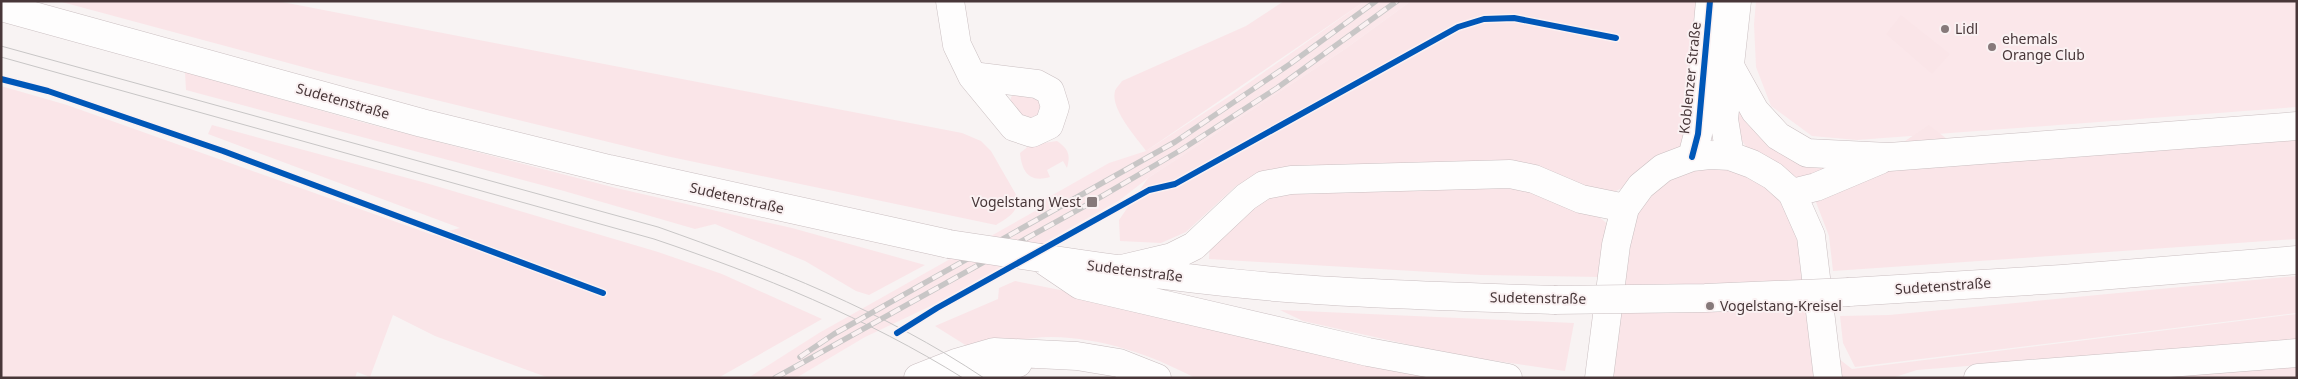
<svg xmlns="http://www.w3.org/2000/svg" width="2298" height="379" font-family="'Noto Sans',sans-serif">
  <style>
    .built { fill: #fbe7ea }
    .green { fill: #fae5e8 }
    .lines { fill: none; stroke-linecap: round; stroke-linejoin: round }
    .minor-casing { stroke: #cabfc1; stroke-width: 29 }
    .major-casing { stroke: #cabfc1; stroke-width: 29 }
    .minor { stroke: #fefdfd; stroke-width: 28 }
    .major { stroke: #fefdfd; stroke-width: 28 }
    .tram { stroke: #c8c6c6; stroke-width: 1 }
    .rail-casing { stroke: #c8c6c6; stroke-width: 5.5 }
    .rail { stroke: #faf1f2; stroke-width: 4; stroke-dasharray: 11; stroke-linecap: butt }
    .major-bridge-casing { stroke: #cabfc1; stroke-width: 29; stroke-linecap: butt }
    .major-bridge { stroke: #fefdfd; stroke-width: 28 }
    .cycleway-casing { stroke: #faf1f2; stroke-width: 9 }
    .cycleway { stroke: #0057b8; stroke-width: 6 }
    .poi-dot { fill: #86797a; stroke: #faf1f2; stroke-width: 2 }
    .labels { text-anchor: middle; stroke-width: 4; stroke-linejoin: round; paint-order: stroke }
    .poi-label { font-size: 14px; fill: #483739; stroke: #faf1f2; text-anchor: start }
    .street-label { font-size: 14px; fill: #483739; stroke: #faf1f2 }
  </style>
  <rect width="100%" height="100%" fill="#f8f3f3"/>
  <!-- built -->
  <path class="built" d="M 1365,1 L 1411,1 L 1345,49 L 1148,178 L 1120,200 L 935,304 L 865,337 L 796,378 L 748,378 L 819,333 L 1044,206 L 1042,201 L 1109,163 L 1146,151 L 1236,92 Z
    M 1756,1 L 2297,1 L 2297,107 L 1857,140 L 1812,136 L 1771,106 L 1756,67 L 1754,24 Z"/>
  <!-- green -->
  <path class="green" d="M 58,1 L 277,1 L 962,133 L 981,141 L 991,151 L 1018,198 C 1018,213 1007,218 996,225 L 666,156 L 329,74 Z
    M 1284,1 L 1365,1 L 1146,151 C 1136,137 1110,109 1115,91 C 1116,88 1120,84 1122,81 L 1246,26 Z
    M 1411,1 L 1701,1 L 1691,132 L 1680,150 L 1629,185 L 1609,194 L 1516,162 L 1280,168 L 1260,173 L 1236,186 L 1186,232 L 1161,243 L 1120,241 L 1119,220 L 1148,178 L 1345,49 Z
    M 1901,15 L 1950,54 L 1932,74 L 1886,34 Z
    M 185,72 L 365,123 L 616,188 L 792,228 L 925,265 L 869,295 L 856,291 L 805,261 L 715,224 L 695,229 L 564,191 L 186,90 Z
    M 1,86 L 67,105 L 433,235 L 460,228 L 208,134 L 212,125 L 426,183 L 658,252 L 722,274 L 822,319 L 718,378 L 549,378 L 435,336 L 393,315 L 370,377 L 357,372 L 355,378 L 1,378 Z
    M 1731,91 L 1836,170 L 1796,179 L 1749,151 L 1740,138 Z
    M 1016,93 L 1038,97 L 1043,114 L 1026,120 L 1010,103 L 1011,97 Z
    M 1929,125 L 1947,139 L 1902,143 Z
    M 2297,134 L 2297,239 L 1833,271 L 1829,236 L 1814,197 L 1873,171 Z
    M 1057,141 C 1068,149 1071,154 1067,168 L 1063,161 L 1047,170 L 1050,177 C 1029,183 1022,172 1020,153 L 1030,145 Z
    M 1698,166 L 1733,168 L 1761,180 L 1787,207 L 1803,247 L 1818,378 L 1607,378 L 1626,244 L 1637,210 L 1663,182 Z
    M 1508,185 C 1538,193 1590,202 1610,227 L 1601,277 L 1481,275 L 1209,259 L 1210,243 L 1253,202 L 1288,190 Z
    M 2297,276 L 2297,313 L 1855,367 L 1843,343 L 1840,316 L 1889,315 Z
    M 1015,281 L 1116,301 L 1469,378 L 1195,378 C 1150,354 1102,338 1051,337 C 1026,337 1000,344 975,351 L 935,326 L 998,299 L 999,288 Z
    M 1280,310 L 1574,323 L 1565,371 L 1455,355 L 1303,321 Z
    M 2297,314 L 2297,340 L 1917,370 L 1892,378 L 1836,378 L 1834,355 L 1852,369 Z
    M 2297,364 L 2297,378 L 2123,378 Z"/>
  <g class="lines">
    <!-- minor casing -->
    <g class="minor-casing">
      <path id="minor" d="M 950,1 L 957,45 L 972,76 L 1014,127 L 1032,133 L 1049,125 L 1055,107 L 1050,91 L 1037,84 L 972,76
        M 1730,156 L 1724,119 L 1737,1
        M 1692,157 L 1698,134 L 1710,1
        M 918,378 L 956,363 L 994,352 L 1077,356 L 1119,363 L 1157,378
        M 975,378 L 1018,363
        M 1599,378 L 1616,245 L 1625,208 L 1641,186 L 1663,168 L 1692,157 L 1710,155 L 1730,156 L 1752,164 L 1773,176 L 1792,193 L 1811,236 L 1828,378"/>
    </g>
    <!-- major casing -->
    <g class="major-casing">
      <path id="major" d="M 1,7 L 422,123 L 609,169 L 949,244
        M 1731,68 L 1755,111 L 1778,136 L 1807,153 L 1889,157 L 2297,126
        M 1792,193 L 1816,187 L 1880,160
        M 1041,258 C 1127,271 1214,283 1301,289 C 1385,295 1470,297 1554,300
        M 1046,262 L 1080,285 L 1368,352 L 1508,378
        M 1117,270 L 1172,257 L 1194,246 L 1246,197 L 1264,185 L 1291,180 L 1510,174 L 1534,179 L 1581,199 L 1625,208
        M 1849,292 L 2062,279 L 2297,260
        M 1978,378 L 2297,353"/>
    </g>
    <!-- minor -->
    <use href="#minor" class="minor"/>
    <!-- major -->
    <use href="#major" class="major"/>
    <!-- tram -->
    <path class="tram" d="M 1,46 L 658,227 C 771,267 884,311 984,378
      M 1,57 L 654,239 C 761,275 867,318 963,378"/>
    <!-- rail casing -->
    <g class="rail-casing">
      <path id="rail" d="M 800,357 L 834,334 L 1175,142 L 1290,64 L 1376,1
        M 775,378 L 1092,202 L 1181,150 L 1277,88 L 1397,1"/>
    </g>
    <!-- rail -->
    <use href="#rail" class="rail"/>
    <!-- major-bridge casing -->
    <g class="major-bridge-casing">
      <path id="major-bridge" d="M 949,244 L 1041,258
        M 1554,300 L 1705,298 L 1849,292"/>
    </g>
    <!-- major-bridge -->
    <use href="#major-bridge" class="major-bridge"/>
    <!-- cycleway casing -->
    <g class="cycleway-casing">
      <path id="cycleway" d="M 1,79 L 48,91 L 223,151 L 603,293
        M 1692,157 L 1698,134 L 1710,1
        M 897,333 L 937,308 L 1149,190 L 1175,184 L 1458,27 L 1484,19 L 1514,18 L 1616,38"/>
    </g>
    <!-- cycleway -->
    <use href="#cycleway" class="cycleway"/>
  </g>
  <!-- markers -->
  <g class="poi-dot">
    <circle cx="1945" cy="29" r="5"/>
    <circle cx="1992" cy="47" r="5"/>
    <rect x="1086" y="196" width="12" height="12" rx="2.5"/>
    <circle cx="1710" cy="306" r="5"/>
  </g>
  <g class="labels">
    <!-- poi labels -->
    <g class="poi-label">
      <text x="1955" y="34">Lidl</text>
      <text x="2002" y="44">ehemals<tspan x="2002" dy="16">Orange Club</tspan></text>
      <text x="1081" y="207" text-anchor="end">Vogelstang West</text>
      <text x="1720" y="311">Vogelstang-Kreisel</text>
    </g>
    <!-- street labels -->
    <g class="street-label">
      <text transform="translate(1690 78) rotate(-84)" y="5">Koblenzer Straße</text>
      <text transform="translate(343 101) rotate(16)" y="5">Sudetenstraße</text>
      <text transform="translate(737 198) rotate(13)" y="5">Sudetenstraße</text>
      <text transform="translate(1135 271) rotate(7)" y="5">Sudetenstraße</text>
      <text transform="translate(1943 286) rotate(-4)" y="5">Sudetenstraße</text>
      <text transform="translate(1538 298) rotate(1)" y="5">Sudetenstraße</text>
    </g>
  </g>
  <!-- border -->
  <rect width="2298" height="379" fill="none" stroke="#483739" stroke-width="5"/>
</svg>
